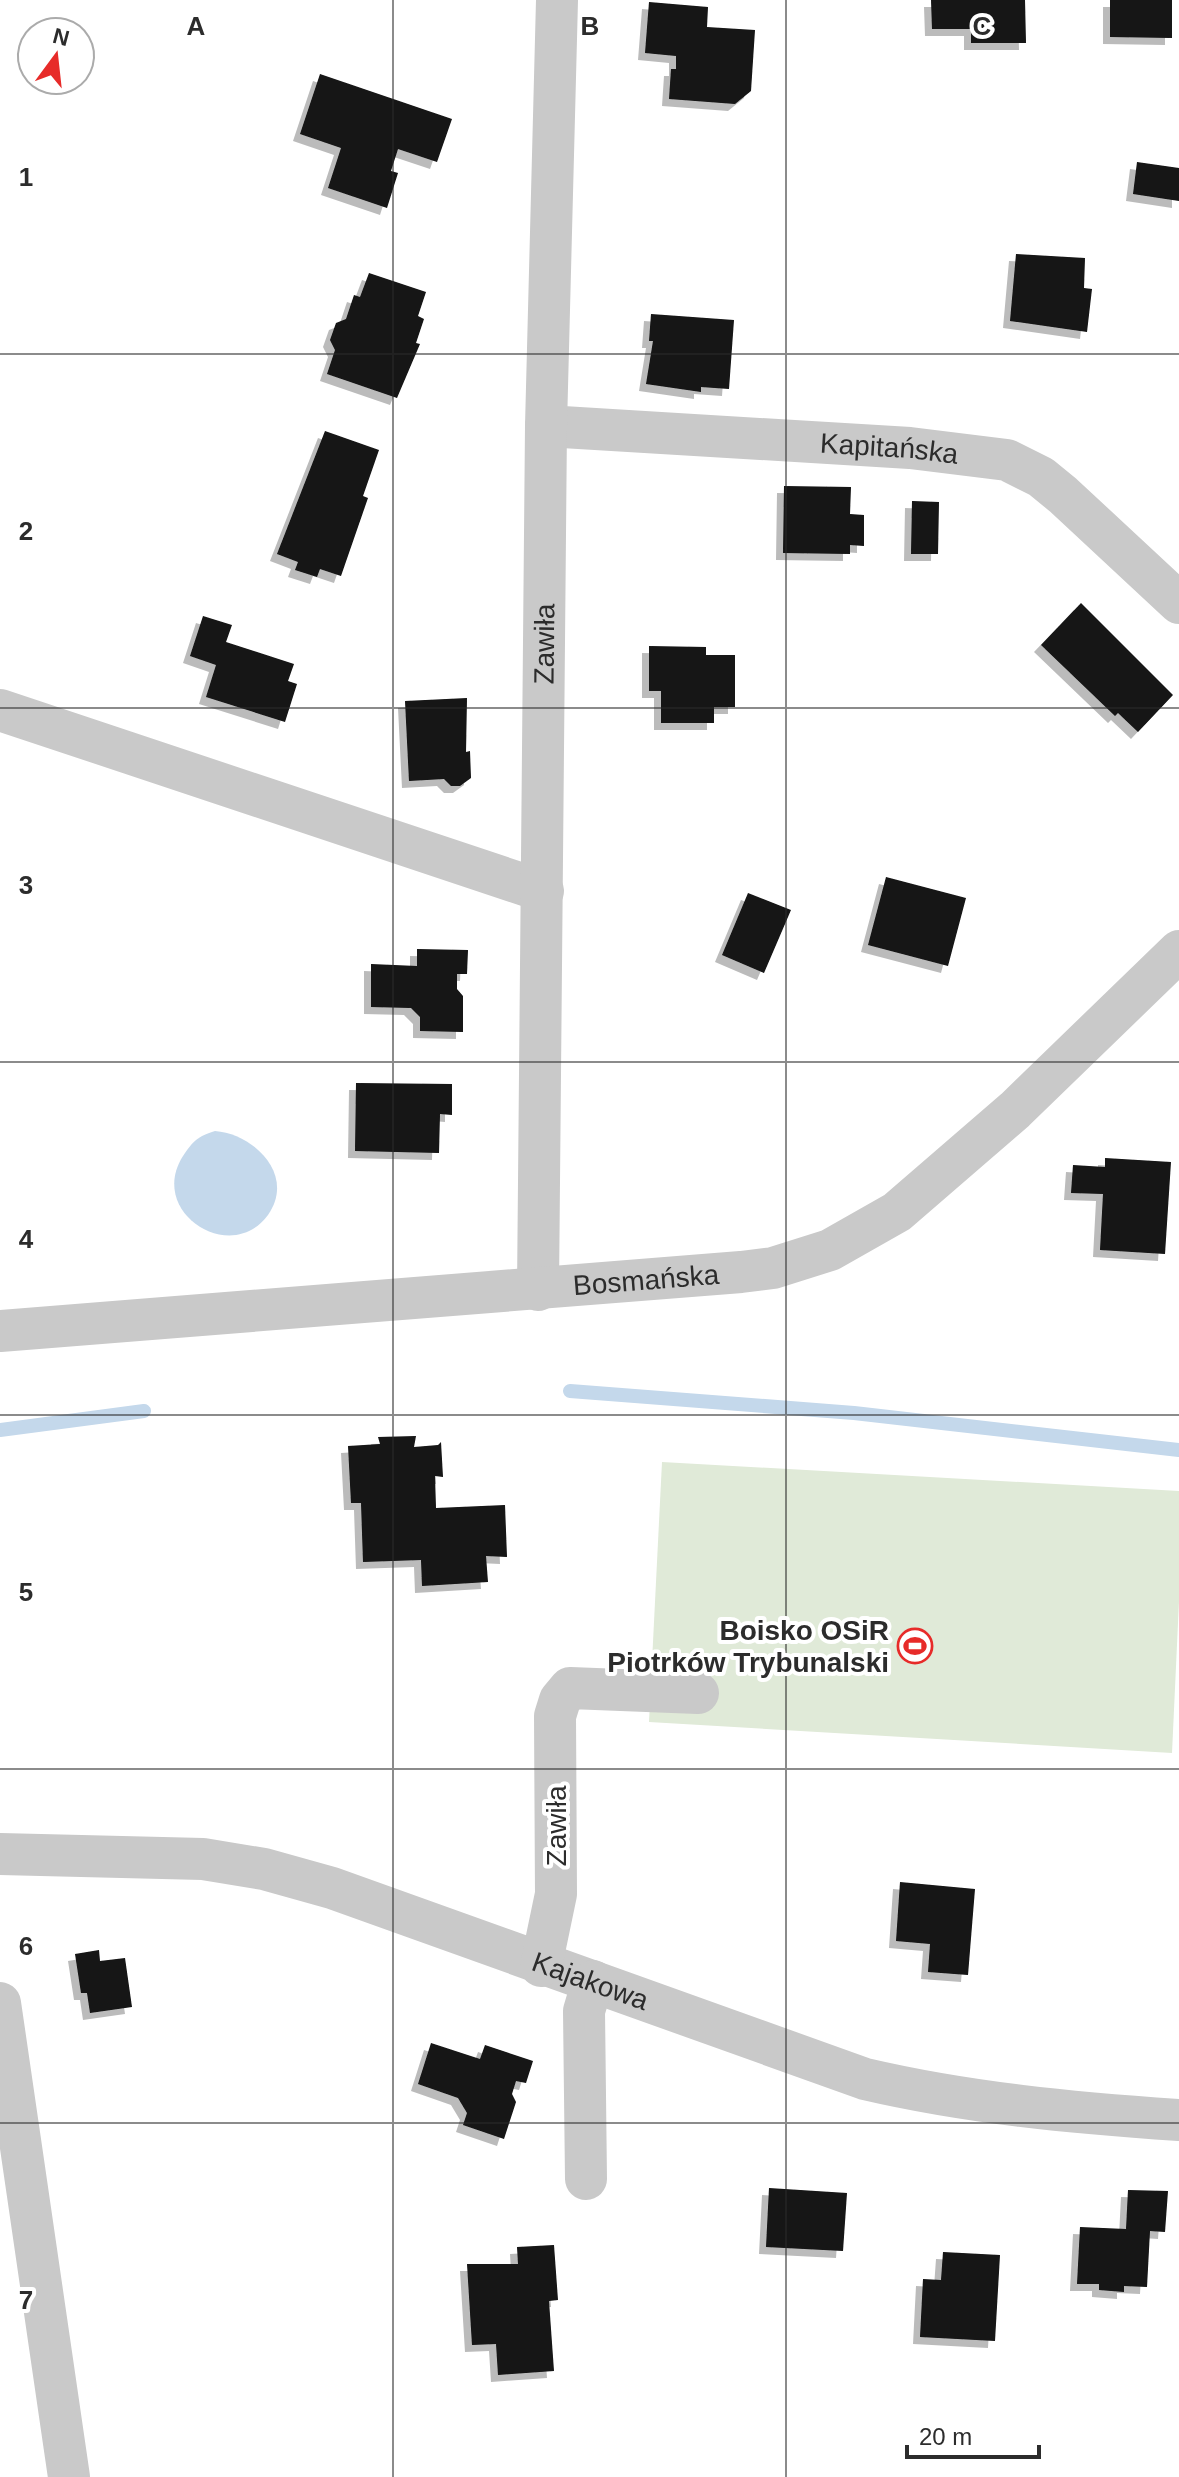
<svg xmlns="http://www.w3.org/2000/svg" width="1179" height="2477" font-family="Helvetica,sans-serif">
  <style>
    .green { fill: #e0ead8 }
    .water { fill: #c4d8eb }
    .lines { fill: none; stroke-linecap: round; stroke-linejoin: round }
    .stream { stroke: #c4d8eb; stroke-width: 14 }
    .building { fill: #131313; filter: url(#shadow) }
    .minor { stroke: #c9c9c9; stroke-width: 42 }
    .grid { fill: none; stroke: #2c2c2c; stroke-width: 2; stroke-opacity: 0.55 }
    .labels { text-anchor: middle; stroke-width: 8; stroke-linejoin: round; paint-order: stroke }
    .street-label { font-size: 28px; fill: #2c2c2c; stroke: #fff }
    .poi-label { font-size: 28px; font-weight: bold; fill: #2c2c2c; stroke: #fff; text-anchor: end }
    .grid-label { font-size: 26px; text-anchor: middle; font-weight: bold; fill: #2c2c2c; stroke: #fff; stroke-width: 8; stroke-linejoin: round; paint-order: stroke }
  </style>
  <defs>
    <filter id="shadow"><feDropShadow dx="-7" dy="7" stdDeviation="0" flood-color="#0004"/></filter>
  </defs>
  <rect width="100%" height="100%" fill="#fff"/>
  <!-- green -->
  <path class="green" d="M 662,1462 L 1179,1491 L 1179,1601 L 1172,1753 L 649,1722 Z"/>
  <!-- water -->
  <path class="water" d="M 215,1131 C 254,1134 296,1175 268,1215 C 231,1266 147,1212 183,1156 C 193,1141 198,1136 215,1131 Z"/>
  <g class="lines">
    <!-- stream -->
    <path class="stream" d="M 570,1391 L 854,1413 L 1179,1450
      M 0,1430 L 144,1411"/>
  </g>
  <!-- building -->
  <path class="building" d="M 931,0 L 1025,0 L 1026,43 L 971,43 L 971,29 L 932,29 Z
    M 1110,0 L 1172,0 L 1172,38 L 1110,37 Z
    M 649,2 L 708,7 L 707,27 L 755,30 L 751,91 L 735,104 L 669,99 L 671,69 L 676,69 L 676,56 L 645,53 Z
    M 320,74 L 452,119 L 437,162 L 398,149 L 391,171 L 398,173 L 387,208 L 328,188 L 341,148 L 300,134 Z
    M 1137,162 L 1179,168 L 1179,201 L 1133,194 Z
    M 1016,254 L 1085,258 L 1084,288 L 1092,289 L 1087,332 L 1010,321 Z
    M 369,273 L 426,292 L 418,316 L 424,319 L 416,343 L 420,344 L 397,398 L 327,374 L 335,350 L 330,340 L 336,323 L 346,319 L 354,295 L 360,297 Z
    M 651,314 L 734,320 L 729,389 L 701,387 L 701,392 L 646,384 L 653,341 L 649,341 Z
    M 325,431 L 379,450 L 363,496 L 368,498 L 341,576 L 320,569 L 317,577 L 295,570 L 298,562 L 277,554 Z
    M 784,486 L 851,487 L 850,514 L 864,515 L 864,546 L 850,545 L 850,554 L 783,553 Z
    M 912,501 L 939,502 L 938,554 L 911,554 Z
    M 1081,603 L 1173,695 L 1138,732 L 1118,713 L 1115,716 L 1041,645 Z
    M 203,616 L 232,625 L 226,642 L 294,664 L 288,681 L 297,684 L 285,722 L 206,697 L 216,665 L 190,656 Z
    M 649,646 L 706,647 L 706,655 L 735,655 L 735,707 L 714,707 L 714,723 L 661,723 L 661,691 L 649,691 Z
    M 467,698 L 466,752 L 470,751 L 471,778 L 460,786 L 451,786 L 444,779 L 409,781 L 405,701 Z
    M 886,877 L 966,898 L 948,966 L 868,945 Z
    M 748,893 L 791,910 L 764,973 L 722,955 Z
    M 417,949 L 468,950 L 467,974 L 457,974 L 457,989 L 463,996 L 463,1032 L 420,1031 L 420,1017 L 411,1008 L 371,1007 L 371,964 L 417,966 Z
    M 356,1083 L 452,1084 L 452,1115 L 440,1114 L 439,1153 L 355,1151 Z
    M 1105,1158 L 1171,1162 L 1165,1254 L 1100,1250 L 1103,1194 L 1071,1193 L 1073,1165 L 1105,1167 Z
    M 416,1436 L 414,1447 L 438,1445 L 441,1442 L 443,1477 L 435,1476 L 436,1508 L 505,1505 L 507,1557 L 486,1556 L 488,1582 L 422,1586 L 421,1560 L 363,1562 L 361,1503 L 351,1503 L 348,1446 L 380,1444 L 378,1437 Z
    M 900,1882 L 975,1889 L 968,1975 L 928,1972 L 930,1944 L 896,1941 Z
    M 99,1950 L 100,1961 L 125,1958 L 132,2007 L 90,2013 L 87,1993 L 81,1993 L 75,1954 Z
    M 431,2043 L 480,2059 L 485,2045 L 533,2061 L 526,2083 L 516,2081 L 512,2094 L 516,2102 L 504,2139 L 463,2125 L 467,2113 L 458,2098 L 418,2084 Z
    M 769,2188 L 847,2193 L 843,2251 L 766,2247 Z
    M 1128,2190 L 1168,2191 L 1165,2232 L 1150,2231 L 1147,2287 L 1124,2286 L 1124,2292 L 1099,2290 L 1099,2284 L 1077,2284 L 1080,2227 L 1126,2229 Z
    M 554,2245 L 558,2300 L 549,2301 L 554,2371 L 498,2375 L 496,2344 L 472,2345 L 467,2264 L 518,2264 L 517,2247 Z
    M 943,2252 L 1000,2255 L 995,2341 L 920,2337 L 923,2279 L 941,2280 Z"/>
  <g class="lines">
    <!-- minor -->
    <g class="minor">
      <path id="s1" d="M 546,426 L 910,448 L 1007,460 L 1041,477 L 1063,495 L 1179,603"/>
      <path d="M 0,710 L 543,891"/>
      <path id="s2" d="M 538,1290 L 546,426 L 557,0"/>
      <path id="s3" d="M 0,1331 L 741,1272 L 773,1268 L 830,1250 L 897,1212 L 1015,1110 L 1179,951"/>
      <path id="s4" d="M 0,1854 L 203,1859 L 264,1869 L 332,1888 L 865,2079 C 968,2103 1073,2113 1179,2120"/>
      <path d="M 541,1966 L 556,1894 L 555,1716 L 560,1700 L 570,1688 L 698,1693"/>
      <path d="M 0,2003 L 69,2477"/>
      <path d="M 586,2179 L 584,2011 L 593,1981"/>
    </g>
  </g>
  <!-- grid -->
  <path class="grid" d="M 393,0 L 393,2477M 786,0 L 786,2477M 0,354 L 1179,354M 0,708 L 1179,708M 0,1062 L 1179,1062M 0,1415 L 1179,1415M 0,1769 L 1179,1769M 0,2123 L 1179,2123"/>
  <!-- icons -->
  <defs>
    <g id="stadium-ring" transform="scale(1.8)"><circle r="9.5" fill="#fff" stroke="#e72b29" stroke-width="1.5"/><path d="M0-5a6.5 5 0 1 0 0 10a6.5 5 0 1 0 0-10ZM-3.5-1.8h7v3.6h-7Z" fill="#e72b29"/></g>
  </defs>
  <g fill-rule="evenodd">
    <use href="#stadium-ring" x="915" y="1646"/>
  </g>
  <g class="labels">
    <!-- street labels -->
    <g class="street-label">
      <text dy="10" stroke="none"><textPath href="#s1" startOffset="344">Kapitańska</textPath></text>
      <text dy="10" stroke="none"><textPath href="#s2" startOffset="646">Zawiła</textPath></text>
      <text dy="10" stroke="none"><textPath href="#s3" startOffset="648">Bosmańska</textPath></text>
      <text transform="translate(556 1826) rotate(-90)" y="10">Zawiła</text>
      <text dy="10" stroke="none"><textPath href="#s4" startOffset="610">Kajakowa</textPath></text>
    </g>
    <!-- poi labels -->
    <g class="poi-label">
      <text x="889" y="1640">Boisko OSiR<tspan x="889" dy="32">Piotrków Trybunalski</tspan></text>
    </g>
  </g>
  <g class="grid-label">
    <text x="196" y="35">A</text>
    <text x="590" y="35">B</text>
    <text x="982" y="35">C</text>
    <text x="26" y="186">1</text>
    <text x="26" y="540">2</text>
    <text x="26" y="894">3</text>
    <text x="26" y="1248">4</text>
    <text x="26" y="1601">5</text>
    <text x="26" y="1955">6</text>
    <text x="26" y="2309">7</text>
  </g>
  <!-- north arrow -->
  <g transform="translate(56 56) rotate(15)"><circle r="38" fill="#ffffff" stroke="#ababab" stroke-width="2"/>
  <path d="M0-6L14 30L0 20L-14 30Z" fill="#e72b29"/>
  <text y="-12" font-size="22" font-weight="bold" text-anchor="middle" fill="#2c2c2c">N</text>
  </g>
  <!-- scale -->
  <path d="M907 2445v12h132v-12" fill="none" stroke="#2c2c2c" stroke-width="4"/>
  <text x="919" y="2445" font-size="24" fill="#2c2c2c" stroke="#ffffff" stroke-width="6" paint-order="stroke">20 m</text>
</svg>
